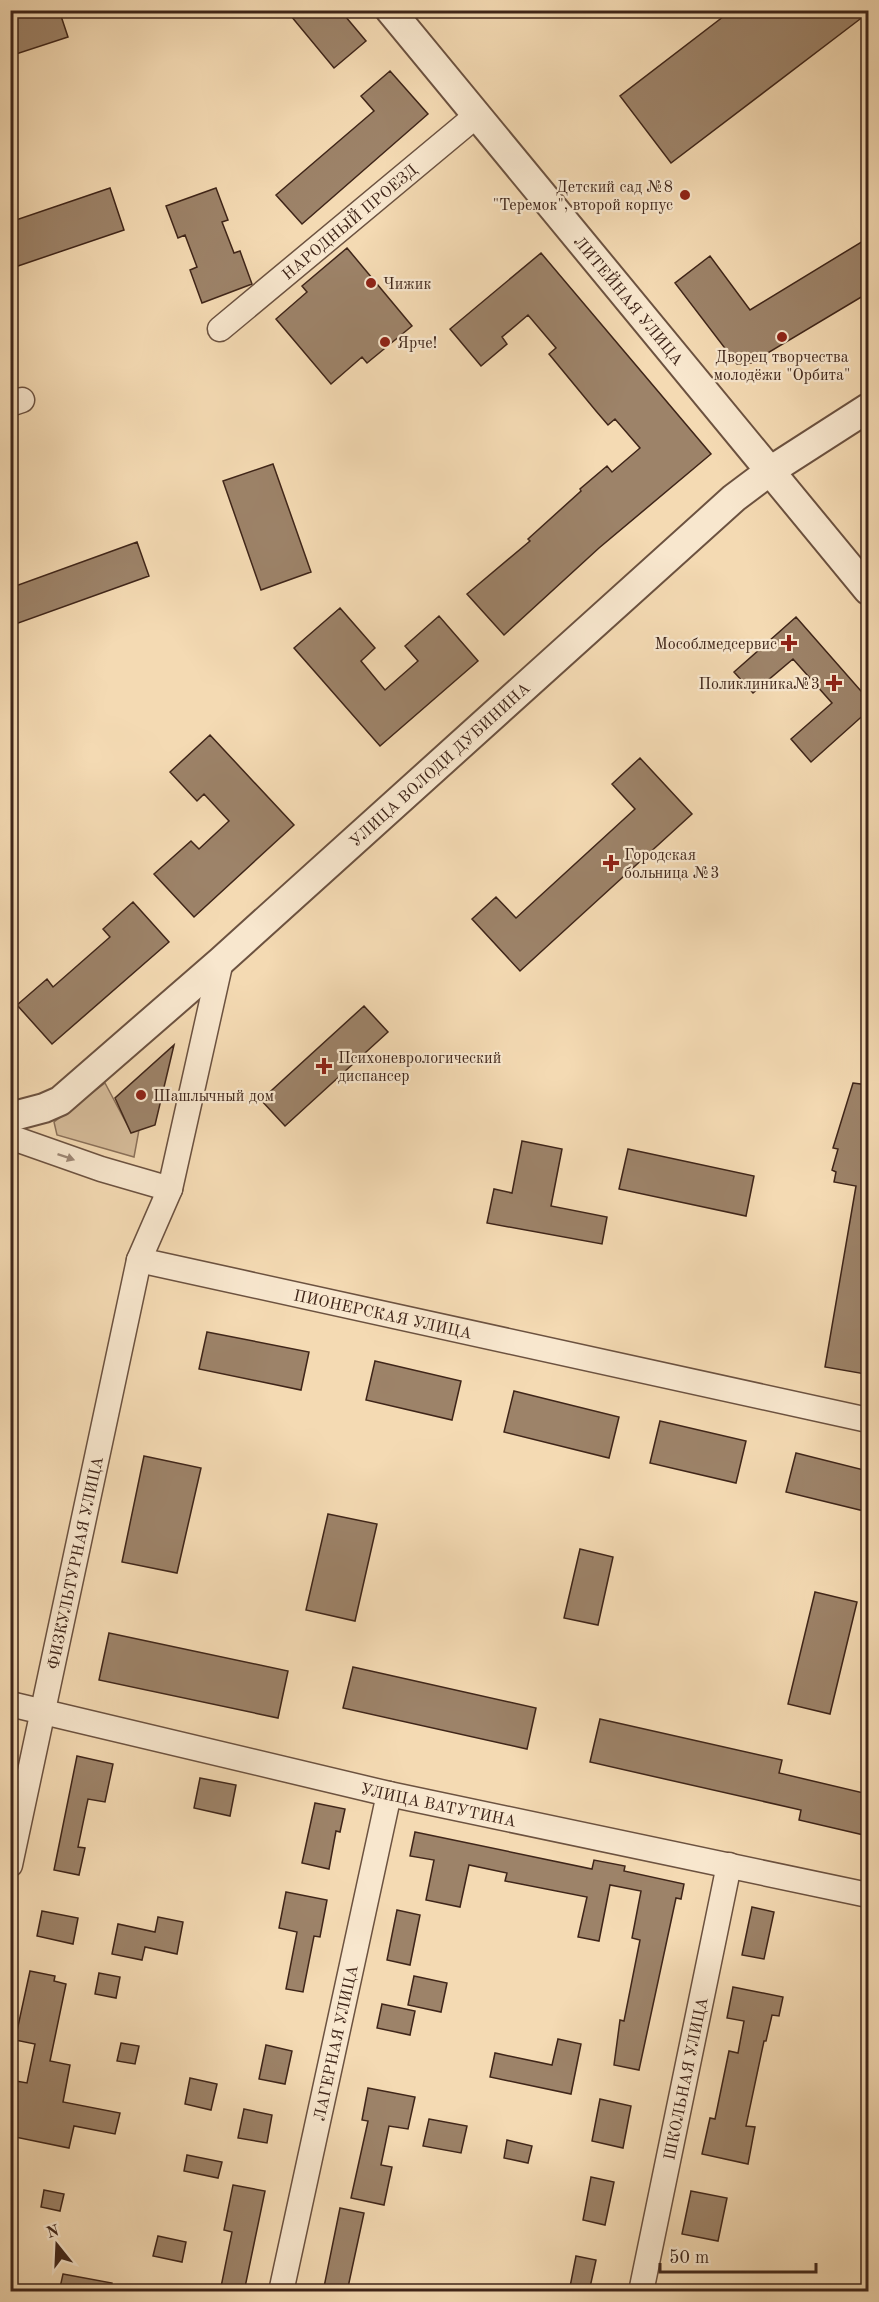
<svg xmlns="http://www.w3.org/2000/svg" width="879" height="2302" font-family="'Old Standard TT',serif">
  <style>
    .green { fill: #d5bb99; stroke: #8a7059; stroke-width: 1.5 }
    .building { fill: #9d8369; stroke: #3f2519; stroke-width: 1.5 }
    .lines { fill: none; stroke-linecap: round; stroke-linejoin: round }
    .minor-casing { stroke: #6c5240; stroke-width: 27 }
    .tertiary-casing { stroke: #6c5240; stroke-width: 32 }
    .minor { stroke: #f8e7ce; stroke-width: 24 }
    .tertiary { stroke: #f8e7ce; stroke-width: 28 }
    .oneway { fill: #9c8674 }
    .poi-dot { fill: #8f2418; stroke: #f8e7ce; stroke-width: 2 }
    .labels { text-anchor: middle; stroke-width: 4.5; stroke-linejoin: round; paint-order: stroke }
    .poi-label { font-size: 16px; fill: #3f2519; stroke: #f8e7ce; text-anchor: start }
    .street-label { font-size: 16px; fill: #3f2519; stroke: #f8e7ce }
  </style>
  <rect width="100%" height="100%" fill="#f4dab3"/>
  <filter id="stains"><feTurbulence type="fractalNoise" baseFrequency=".00333" numOctaves="4"/><feColorMatrix values="0 0 0 0 .2 0 0 0 0 .09 0 0 0 0 .02 0 0 0 .5 -.17"/></filter>
  <radialGradient id="worn" r=".72"><stop offset=".6" stop-color="#630" stop-opacity="0"/><stop offset="1" stop-color="#630" stop-opacity=".3"/></radialGradient>
  <!-- green -->
  <path class="green" d="M 105,1083 L 131,1132 L 139,1130 L 134,1157 L 57,1135 L 54,1122 Z"/>
  <!-- building -->
  <path class="building" d="M 10,10 L 59,10 L 68,37 L 10,56 Z
    M 286,10 L 340,10 L 366,41 L 334,68 Z
    M 732,10 L 868,10 L 868,13 L 671,163 L 620,96 Z
    M 390,71 L 428,114 L 302,224 L 276,195 L 374,111 L 361,96 Z
    M 110,188 L 124,230 L 15,267 L 10,255 L 10,222 Z
    M 216,188 L 228,220 L 222,222 L 234,253 L 240,251 L 252,284 L 202,303 L 190,270 L 197,267 L 185,235 L 178,238 L 166,206 Z
    M 868,238 L 868,293 L 751,363 L 737,364 L 675,283 L 710,256 L 750,310 Z
    M 347,248 L 412,326 L 367,363 L 362,357 L 331,384 L 276,319 L 307,292 L 302,286 Z
    M 541,253 L 711,454 L 599,548 L 504,635 L 467,594 L 530,541 L 528,539 L 581,491 L 580,489 L 607,466 L 612,472 L 640,448 L 615,419 L 608,425 L 596,411 L 549,354 L 556,348 L 528,315 L 502,337 L 507,344 L 481,366 L 450,329 Z
    M 273,464 L 311,572 L 261,590 L 223,481 Z
    M 137,542 L 149,576 L 10,626 L 10,588 Z
    M 340,608 L 375,648 L 361,661 L 385,690 L 418,661 L 405,646 L 439,616 L 478,661 L 380,746 L 294,648 Z
    M 796,617 L 868,699 L 868,711 L 811,762 L 791,739 L 832,703 L 793,659 L 753,693 L 734,672 Z
    M 210,735 L 294,825 L 194,917 L 154,874 L 191,841 L 199,849 L 229,821 L 204,794 L 197,801 L 170,772 Z
    M 640,758 L 692,814 L 520,971 L 472,919 L 496,897 L 516,918 L 635,809 L 612,784 Z
    M 133,902 L 169,942 L 52,1044 L 17,1005 L 47,979 L 53,987 L 110,937 L 103,929 Z
    M 364,1006 L 388,1032 L 285,1126 L 261,1100 Z
    M 174,1045 L 155,1125 L 131,1133 L 115,1098 Z
    M 853,1083 L 868,1085 L 868,1352 L 865,1374 L 825,1367 L 856,1186 L 834,1182 L 836,1172 L 832,1170 L 838,1149 L 833,1148 Z
    M 522,1141 L 562,1149 L 551,1206 L 607,1217 L 602,1244 L 487,1223 L 494,1189 L 512,1193 Z
    M 628,1149 L 754,1176 L 746,1216 L 619,1189 Z
    M 207,1332 L 309,1352 L 301,1390 L 199,1369 Z
    M 375,1361 L 461,1381 L 452,1420 L 366,1400 Z
    M 514,1391 L 619,1417 L 609,1458 L 504,1432 Z
    M 660,1421 L 746,1441 L 736,1483 L 650,1463 Z
    M 796,1453 L 868,1471 L 868,1512 L 786,1492 Z
    M 144,1456 L 201,1468 L 177,1573 L 122,1562 Z
    M 328,1514 L 377,1524 L 355,1621 L 306,1610 Z
    M 580,1549 L 613,1557 L 598,1625 L 564,1618 Z
    M 815,1592 L 857,1602 L 830,1714 L 788,1704 Z
    M 109,1633 L 288,1671 L 278,1718 L 99,1680 Z
    M 353,1667 L 536,1708 L 527,1749 L 343,1708 Z
    M 600,1719 L 782,1760 L 779,1773 L 868,1794 L 868,1836 L 799,1820 L 801,1810 L 590,1762 Z
    M 77,1756 L 113,1764 L 105,1802 L 88,1799 L 78,1847 L 85,1848 L 79,1875 L 54,1870 Z
    M 200,1778 L 236,1785 L 230,1816 L 194,1808 Z
    M 315,1803 L 345,1809 L 340,1832 L 336,1831 L 329,1869 L 302,1863 Z
    M 415,1832 L 592,1869 L 594,1860 L 625,1866 L 624,1871 L 684,1884 L 681,1899 L 676,1898 L 639,2070 L 614,2065 L 620,2020 L 624,2021 L 640,1940 L 632,1938 L 641,1891 L 610,1885 L 599,1941 L 578,1937 L 587,1897 L 505,1881 L 507,1873 L 469,1865 L 460,1907 L 426,1900 L 434,1860 L 410,1856 Z
    M 286,1892 L 327,1900 L 320,1937 L 314,1936 L 303,1992 L 286,1989 L 297,1932 L 279,1928 Z
    M 752,1907 L 774,1912 L 764,1959 L 742,1955 Z
    M 397,1910 L 420,1915 L 410,1965 L 387,1960 Z
    M 42,1911 L 78,1918 L 73,1944 L 37,1936 Z
    M 158,1917 L 183,1922 L 177,1954 L 145,1947 L 142,1960 L 112,1954 L 118,1924 L 155,1932 Z
    M 30,1971 L 55,1976 L 54,1981 L 66,1984 L 50,2061 L 70,2065 L 63,2102 L 120,2113 L 115,2134 L 74,2126 L 69,2148 L 10,2136 L 10,2080 L 27,2083 L 35,2044 L 15,2040 Z
    M 99,1973 L 120,1977 L 116,1998 L 95,1994 Z
    M 414,1976 L 447,1983 L 441,2012 L 408,2005 Z
    M 733,1987 L 783,1997 L 779,2016 L 772,2015 L 766,2041 L 764,2041 L 746,2126 L 755,2127 L 748,2164 L 702,2154 L 710,2118 L 715,2119 L 729,2051 L 738,2053 L 744,2021 L 727,2018 Z
    M 382,2004 L 415,2011 L 410,2035 L 377,2028 Z
    M 558,2039 L 581,2044 L 571,2094 L 490,2077 L 495,2053 L 552,2065 Z
    M 121,2043 L 139,2046 L 135,2064 L 117,2061 Z
    M 266,2045 L 292,2051 L 285,2084 L 259,2079 Z
    M 190,2078 L 217,2084 L 211,2110 L 185,2104 Z
    M 368,2088 L 415,2097 L 408,2129 L 389,2126 L 381,2165 L 392,2167 L 384,2205 L 351,2198 L 368,2121 L 362,2120 Z
    M 600,2099 L 631,2106 L 623,2148 L 592,2141 Z
    M 244,2109 L 272,2115 L 267,2143 L 238,2138 Z
    M 429,2119 L 467,2126 L 461,2153 L 423,2146 Z
    M 507,2140 L 532,2146 L 528,2163 L 504,2158 Z
    M 187,2155 L 222,2162 L 218,2178 L 184,2171 Z
    M 591,2177 L 614,2182 L 605,2225 L 583,2220 Z
    M 233,2185 L 265,2191 L 244,2292 L 220,2292 L 232,2232 L 224,2230 Z
    M 44,2190 L 64,2194 L 60,2211 L 41,2207 Z
    M 691,2191 L 727,2198 L 718,2241 L 682,2234 Z
    M 340,2208 L 364,2213 L 347,2292 L 323,2292 Z
    M 158,2236 L 186,2242 L 182,2262 L 153,2256 Z
    M 576,2256 L 596,2260 L 589,2292 L 569,2292 Z
    M 63,2274 L 112,2283 L 111,2292 L 59,2292 Z"/>
  <g class="lines">
    <!-- minor casing -->
    <g class="minor-casing">
      <g id="minor">
        <path id="s1" d="M 220,329 L 477,115"/>
        <path d="M 10,404 L 22,400"/>
        <path id="s2" d="M 221,961 L 170,1189 L 139,1260 L 868,1420"/>
        <path d="M 10,1137 L 101,1169 L 170,1189"/>
        <path id="s3" d="M 10,1704 L 389,1794 L 868,1895"/>
        <path id="s4" d="M 10,1865 L 139,1260"/>
        <path id="s5" d="M 281,2292 L 389,1794"/>
        <path id="s6" d="M 641,2292 L 729,1865"/>
      </g>
    </g>
    <!-- tertiary casing -->
    <g class="tertiary-casing">
      <g id="tertiary">
        <path id="s7" d="M 390,10 L 868,590"/>
        <path id="s8" d="M 10,1117 L 44,1108 L 60,1101 L 221,961 L 734,498 L 770,471 L 868,408"/>
      </g>
    </g>
    <!-- minor -->
    <use href="#minor" class="minor"/>
    <!-- tertiary -->
    <use href="#tertiary" class="tertiary"/>
  </g>
  <!-- one-way arrows -->
  <defs><path id="oneway-solid" d="M-6-.8H1V-3.2L6.5 0L1 3.2V.8H-6Z" transform="scale(1.5)"/></defs>
  <use class="oneway" href="#oneway-solid" transform="translate(66 1157) rotate(19)"/>
  <!-- markers -->
  <g class="poi-dot">
    <circle cx="685" cy="195" r="6"/>
    <circle cx="371" cy="283" r="6"/>
    <circle cx="782" cy="337" r="6"/>
    <circle cx="385" cy="342" r="6"/>
    <path d="M786 634h6v6h6v6h-6v6h-6v-6h-6v-6h6z"/>
    <path d="M831 674h6v6h6v6h-6v6h-6v-6h-6v-6h6z"/>
    <path d="M608 854h6v6h6v6h-6v6h-6v-6h-6v-6h6z"/>
    <path d="M321 1057h6v6h6v6h-6v6h-6v-6h-6v-6h6z"/>
    <circle cx="141" cy="1095" r="6"/>
  </g>
  <g class="labels">
    <!-- poi labels -->
    <g class="poi-label">
      <text x="673" y="192" text-anchor="end">Детский сад №8<tspan x="673" dy="18">"Теремок", второй корпус</tspan></text>
      <text x="383" y="289">Чижик</text>
      <text x="397" y="348">Ярче!</text>
      <text x="782" y="362" text-anchor="middle">Дворец творчества<tspan x="782" dy="18">молодёжи "Орбита"</tspan></text>
      <text x="777" y="649" text-anchor="end">Мособлмедсервис</text>
      <text x="820" y="689" text-anchor="end">Поликлиника№3</text>
      <text x="624" y="860">Городская<tspan x="624" dy="18">больница №3</tspan></text>
      <text x="338" y="1063">Психоневрологический<tspan x="338" dy="18">диспансер</tspan></text>
      <text x="153" y="1101">Шашлычный дом</text>
    </g>
    <!-- street labels -->
    <g class="street-label">
      <text dy="6" stroke="none"><textPath href="#s1" startOffset="168">НАРОДНЫЙ ПРОЕЗД</textPath></text>
      <text dy="6" stroke="none"><textPath href="#s7" startOffset="376">ЛИТЕЙНАЯ УЛИЦА</textPath></text>
      <text dy="6" stroke="none"><textPath href="#s8" startOffset="560">УЛИЦА ВОЛОДИ ДУБИНИНА</textPath></text>
      <text dy="6" stroke="none"><textPath href="#s2" startOffset="561">ПИОНЕРСКАЯ УЛИЦА</textPath></text>
      <text dy="6" stroke="none"><textPath href="#s4" startOffset="309">ФИЗКУЛЬТУРНАЯ УЛИЦА</textPath></text>
      <text dy="6" stroke="none"><textPath href="#s3" startOffset="440">УЛИЦА ВАТУТИНА</textPath></text>
      <text dy="6" stroke="none"><textPath href="#s5" startOffset="255">ЛАГЕРНАЯ УЛИЦА</textPath></text>
      <text dy="6" stroke="none"><textPath href="#s6" startOffset="218">ШКОЛЬНАЯ УЛИЦА</textPath></text>
    </g>
  </g>
  <!-- margin -->
  <rect width="879" height="2302" fill="none" stroke="#f4dab3" stroke-width="36"/>
  <rect x="12" y="12" width="855" height="2278" fill="none" stroke="#3f2519" stroke-width="3"/>
  <rect x="18" y="18" width="843" height="2266" fill="none" stroke="#3f2519" stroke-width="1.5"/>
  <!-- north arrow -->
  <g transform="translate(57 2245) rotate(342)" stroke="#f8e7ce" stroke-width="4.5" paint-order="stroke">
  <path d="M0-4.5L10 22L0 15L-10 22Z" fill="#3f2519"/>
  <text y="-9" font-size="16" font-weight="bold" text-anchor="middle" fill="#3f2519">N</text>
  </g>
  <!-- scale -->
  <path d="M660 2263v9h156v-9" fill="none" stroke="#3f2519" stroke-width="3"/>
  <text x="669" y="2263" font-size="18" fill="#3f2519" stroke="#f8e7ce" stroke-width="4.5" paint-order="stroke">50 m</text>
  <rect width="100%" height="100%" filter="url(#stains)"/>
  <rect width="100%" height="100%" fill="url(#worn)"/>
</svg>
